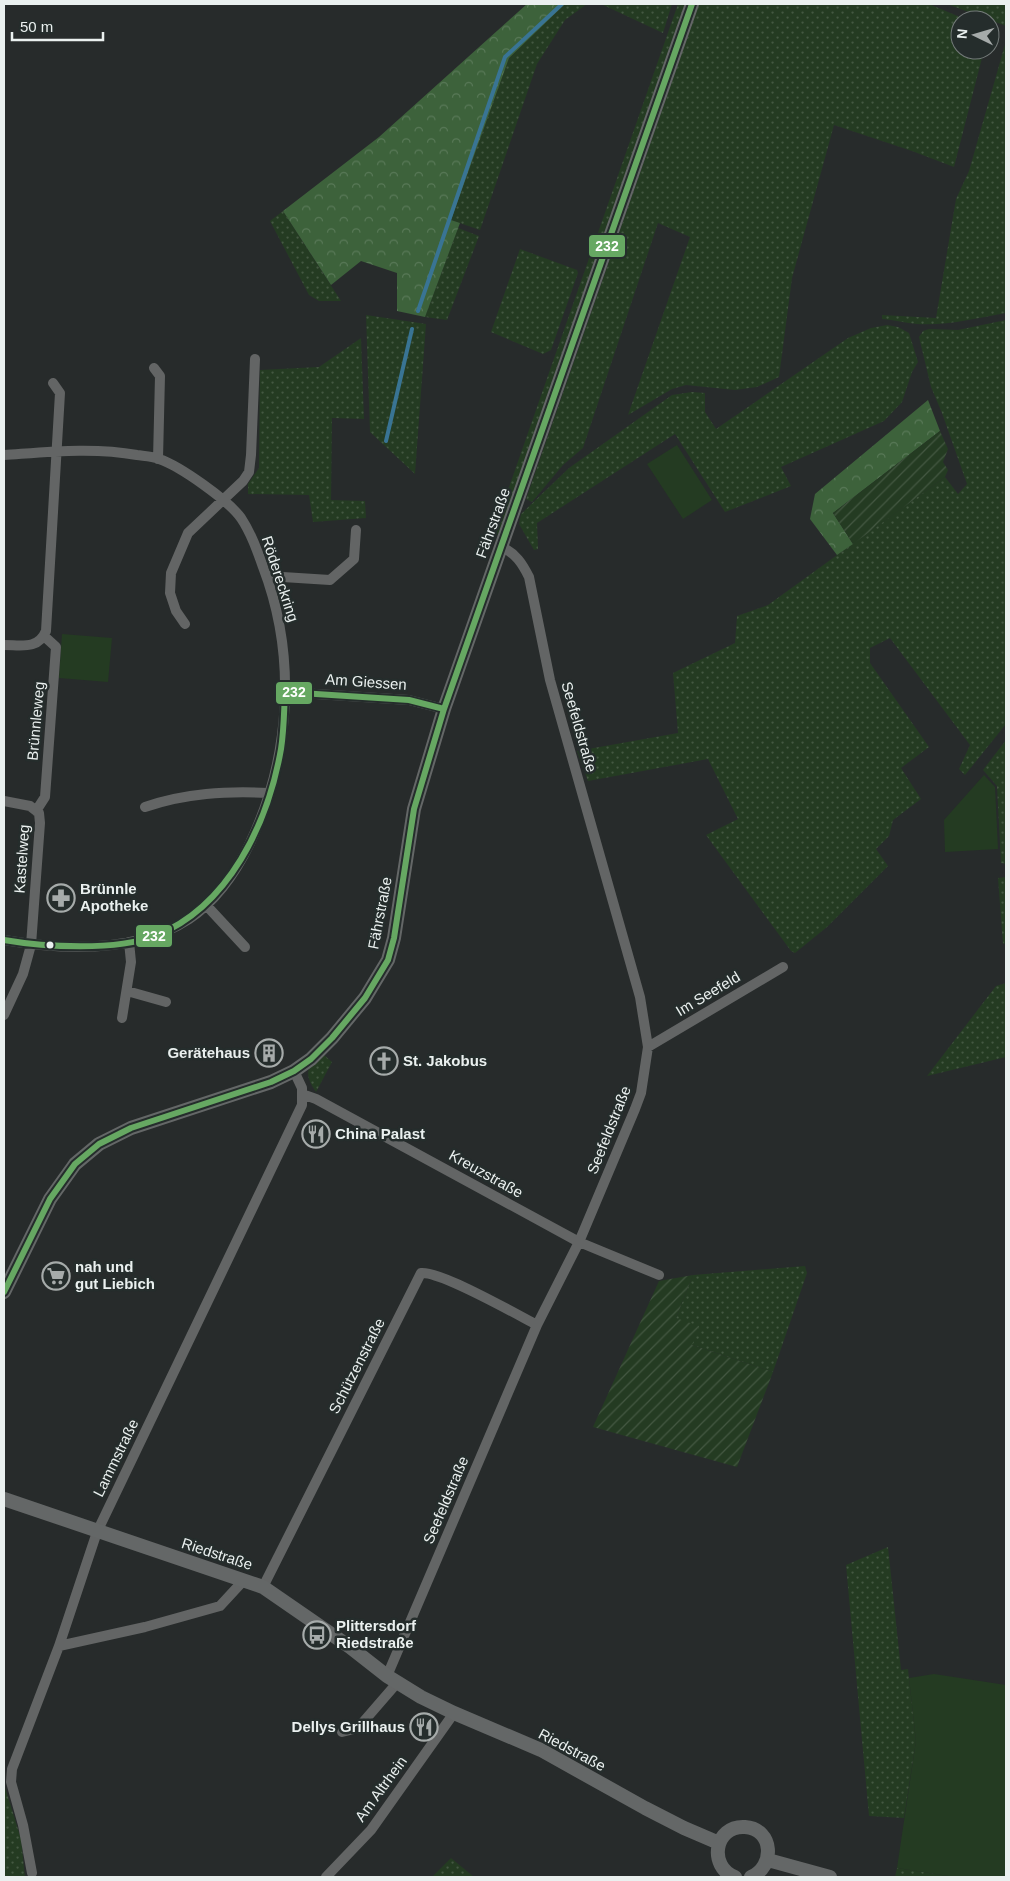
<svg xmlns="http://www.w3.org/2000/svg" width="1010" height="1881" font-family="Helvetica,sans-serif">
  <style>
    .grass { fill: url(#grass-dots) }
    .forest { fill: url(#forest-crowns) }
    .park { fill: #243b22 }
    .garden { fill: url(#garden-furrows) }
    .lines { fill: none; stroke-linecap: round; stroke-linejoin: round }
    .stream { stroke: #397494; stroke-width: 4 }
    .street { stroke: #636565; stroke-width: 10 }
    .secondary { stroke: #646767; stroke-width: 14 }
    .bus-1-casing { stroke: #252d2c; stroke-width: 10 }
    .bus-1 { stroke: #66a862; stroke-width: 6 }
    .bus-dot { fill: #eaf0ef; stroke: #252d2c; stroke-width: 2 }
    .labels { text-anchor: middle; stroke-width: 5; stroke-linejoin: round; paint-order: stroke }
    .street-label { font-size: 15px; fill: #eaf0ef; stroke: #252d2c }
    .poi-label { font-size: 15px; font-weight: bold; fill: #eaf0ef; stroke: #252d2c; text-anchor: start }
    .line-badge { stroke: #252d2c; stroke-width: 2 }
    .badge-label { font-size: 14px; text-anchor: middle; font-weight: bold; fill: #fff }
  </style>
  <defs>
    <pattern id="grass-dots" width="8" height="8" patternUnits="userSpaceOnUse" patternTransform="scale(1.25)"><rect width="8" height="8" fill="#243b22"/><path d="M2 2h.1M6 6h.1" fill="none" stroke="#445842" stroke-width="1.8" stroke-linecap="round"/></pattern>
    <pattern id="forest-crowns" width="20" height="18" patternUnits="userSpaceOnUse" patternTransform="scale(1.25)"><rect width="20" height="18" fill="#3d623b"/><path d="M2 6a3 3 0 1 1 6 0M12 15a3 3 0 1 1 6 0" fill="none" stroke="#597958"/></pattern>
    <pattern id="garden-furrows" width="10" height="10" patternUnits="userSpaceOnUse" patternTransform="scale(1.25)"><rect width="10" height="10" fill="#243b22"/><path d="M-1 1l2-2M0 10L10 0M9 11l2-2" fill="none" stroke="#445842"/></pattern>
  </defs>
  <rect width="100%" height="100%" fill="#272b2b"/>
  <!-- grass -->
  <path class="grass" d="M 565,4 L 587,4 L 565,20 L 537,64 L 480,230 L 451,220 L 509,58 Z
    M 601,4 L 672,4 L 663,33 Z
    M 678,4 L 685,4 L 499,533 L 497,535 L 493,534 L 494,530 Z
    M 699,4 L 929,4 L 967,20 L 960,20 L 960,50 L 984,50 L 954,167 L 912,151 L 834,125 L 792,278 L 779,377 L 757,387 L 735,390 L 686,385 L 672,389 L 628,415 L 690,237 L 658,223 L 583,448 L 563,465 L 532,502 L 526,499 Z
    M 947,4 L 1006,4 L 1006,26 Z
    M 1006,41 L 1006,313 C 977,318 947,326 917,324 C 906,323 894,320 882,319 L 882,315 L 936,318 L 956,199 L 969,171 Z
    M 283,211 L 341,301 L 319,301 L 309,295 L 270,221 Z
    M 458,228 L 479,236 L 447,320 L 425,317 Z
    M 520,249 L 577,270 L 578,273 L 551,350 L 543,354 L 491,332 Z
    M 366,315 L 426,324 L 415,474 L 370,432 Z
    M 1006,320 L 1006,724 L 965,775 L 959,769 L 970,745 L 890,638 L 870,648 L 870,663 L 929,747 L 901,768 L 921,799 L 893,820 L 889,836 L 876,849 L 888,866 L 827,927 L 795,953 L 791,951 L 706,835 L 738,819 L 708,759 L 588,781 L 577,751 L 678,733 L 673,673 L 735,643 L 737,616 L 768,605 L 945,477 L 958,494 L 967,484 L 942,413 L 931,387 L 919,337 L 923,331 L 929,329 L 958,330 Z
    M 887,325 L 898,327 L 909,333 L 918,362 L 912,372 L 902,402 L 884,421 L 781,467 L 791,486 L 725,512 L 675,434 L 537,523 L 538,549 L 534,550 L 519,524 L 521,514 L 569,468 L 672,395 L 692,392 L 705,393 L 705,412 L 716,429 L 848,338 L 871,328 Z
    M 361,338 L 364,419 L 332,418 L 331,500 L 365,501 L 366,518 L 313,522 L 309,495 L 248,494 L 248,484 L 259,468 L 260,370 L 319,367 Z
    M 1006,740 L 1006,864 L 1001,863 L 997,786 L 983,770 Z
    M 1006,877 L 1006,943 L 1003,944 L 998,878 Z
    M 1006,983 L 1006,1057 L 927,1076 L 996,986 Z
    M 324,1055 L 332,1062 L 316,1092 C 304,1074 305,1066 324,1055 Z
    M 805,1266 L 807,1273 L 773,1372 L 692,1345 L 676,1318 L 693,1275 Z
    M 888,1547 L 901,1670 L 908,1669 L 916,1741 L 904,1818 L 869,1816 L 846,1565 Z
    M 4,1784 L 21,1839 L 25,1877 L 4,1877 Z
    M 451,1858 L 474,1877 L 432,1877 Z
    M 897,1868 L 955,1877 L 895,1877 Z"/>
  <!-- forest -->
  <path class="forest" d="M 527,4 L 565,4 L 509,58 L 451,220 L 460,223 L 425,317 L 397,311 L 397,273 L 361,261 L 331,285 L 283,211 L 379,137 Z
    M 928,400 L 940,431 L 833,513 L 853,544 L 837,555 L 810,519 L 815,494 Z"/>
  <!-- park -->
  <path class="park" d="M 677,445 L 712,500 L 683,519 L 647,464 Z
    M 62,634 L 112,638 L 108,682 L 59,678 Z
    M 984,775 L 995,787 L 998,849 L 945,852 L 944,820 Z
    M 934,1674 L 1006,1685 L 1006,1877 L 955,1877 L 897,1868 L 916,1741 L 909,1678 Z"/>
  <!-- garden -->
  <path class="garden" d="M 940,431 L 948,449 L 943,462 L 948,470 L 945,477 L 853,544 L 833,513 Z
    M 693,1275 L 676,1318 L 699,1326 L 692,1345 L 773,1372 L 737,1467 L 593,1427 L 659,1281 Z"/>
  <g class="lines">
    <!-- stream -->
    <path class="stream" d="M 418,311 L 505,57 L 562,4
      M 386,441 L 412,329"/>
    <!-- street -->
    <path class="street" d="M 154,368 L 160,376 L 158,459
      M 4,455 C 48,452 93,447 137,455 C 144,456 152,456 159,459 C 180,466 228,500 241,518 C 251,533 257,550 263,567 C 297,656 291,757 250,843 C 236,872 216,901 189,919 C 137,953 63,950 4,940
      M 267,576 L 330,580 L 354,559 L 356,530
      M 185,624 L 176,611 L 170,593 L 171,573 L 188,533 L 243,481 L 249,472 L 251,455 L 255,359
      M 4,645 C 21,645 38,650 46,631 L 60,393 L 53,383
      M 285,692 L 409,700 L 444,709
      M 4,801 L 30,806 L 39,813 L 40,823 L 31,945 L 23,974 L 4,1015
      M 145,807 C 186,793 226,791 269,793
      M 36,811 L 45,797 L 56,647 L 44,636
      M 206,905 L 245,947
      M 127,991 L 166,1002
      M 122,1018 L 131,962 L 129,942
      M 648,1047 L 783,967
      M 302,1094 L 316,1099 L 579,1242 L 659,1275
      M 263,1587 L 421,1273 C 441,1271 516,1314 537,1325
      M 59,1646 L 145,1627 L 220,1606 L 244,1580
      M 387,1676 L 537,1325 L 579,1242 L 635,1109 L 641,1093 L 648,1047 L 640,997 L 550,680 L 529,577 C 522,563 516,554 502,547
      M 342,1732 L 358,1728 L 397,1683
      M 32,1873 L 23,1825 L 11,1782 L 12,1769 L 59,1646 L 97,1532 L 302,1105 L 302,1088 L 294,1071
      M 326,1877 L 371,1830 L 454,1713"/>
    <!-- secondary -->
    <path class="secondary" d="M 4,1292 L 50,1199 L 75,1164 L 99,1144 L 131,1128 L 271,1082 L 294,1071 L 311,1059 L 332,1038 L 365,998 L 388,960 L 394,938 L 414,809 L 444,709 L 692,4
      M 4,1499 L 263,1587 L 350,1647 L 387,1676 L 421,1697 L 454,1713 L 541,1750 L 645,1808 L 684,1828 L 719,1843
      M 768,1860 L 830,1877
      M 735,1877 C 708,1867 714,1825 745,1827 C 774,1829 775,1867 751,1877"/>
    <!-- bus-1 casing -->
    <g class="bus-1-casing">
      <path id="bus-1" d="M 4,940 C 44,947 117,951 155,936 C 229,907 268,823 281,749 C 284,730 284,711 285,692 L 409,700 L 444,709
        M 4,1292 L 50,1199 L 75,1164 L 99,1144 L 131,1128 L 271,1082 L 294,1071 L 311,1059 L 332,1038 L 365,998 L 388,960 L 394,938 L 414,809 L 444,709 L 692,4"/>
    </g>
    <!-- bus-1 -->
    <use href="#bus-1" class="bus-1"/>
  </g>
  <!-- icons -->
  <defs>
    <g id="pharmacy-ring" transform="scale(1.4375)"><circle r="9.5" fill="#252d2c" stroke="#a6abaa" stroke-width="1.5"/><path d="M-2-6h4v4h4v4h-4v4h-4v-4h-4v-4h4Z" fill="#a6abaa"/></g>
    <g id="building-ring" transform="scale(1.4375)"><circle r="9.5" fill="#252d2c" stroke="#a6abaa" stroke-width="1.5"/><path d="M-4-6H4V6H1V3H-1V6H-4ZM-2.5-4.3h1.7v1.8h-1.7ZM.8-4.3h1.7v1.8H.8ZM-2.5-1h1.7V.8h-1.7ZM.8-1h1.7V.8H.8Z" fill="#a6abaa"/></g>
    <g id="church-ring" transform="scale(1.4375)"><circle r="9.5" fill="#252d2c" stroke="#a6abaa" stroke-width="1.5"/><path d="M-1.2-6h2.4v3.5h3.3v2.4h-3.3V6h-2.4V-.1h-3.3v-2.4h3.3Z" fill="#a6abaa"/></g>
    <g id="restaurant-ring" transform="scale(1.4375)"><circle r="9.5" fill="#252d2c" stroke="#a6abaa" stroke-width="1.5"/><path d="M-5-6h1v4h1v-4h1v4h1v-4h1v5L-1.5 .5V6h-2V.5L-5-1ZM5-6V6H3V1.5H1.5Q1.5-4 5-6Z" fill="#a6abaa"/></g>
    <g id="supermarket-ring" transform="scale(1.4375)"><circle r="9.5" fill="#252d2c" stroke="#a6abaa" stroke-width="1.5"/><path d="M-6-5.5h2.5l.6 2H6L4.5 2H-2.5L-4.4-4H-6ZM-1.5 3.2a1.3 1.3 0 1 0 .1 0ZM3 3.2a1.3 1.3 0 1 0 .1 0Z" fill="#a6abaa"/></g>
    <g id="bus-ring" transform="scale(1.4375)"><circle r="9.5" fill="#252d2c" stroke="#a6abaa" stroke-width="1.5"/><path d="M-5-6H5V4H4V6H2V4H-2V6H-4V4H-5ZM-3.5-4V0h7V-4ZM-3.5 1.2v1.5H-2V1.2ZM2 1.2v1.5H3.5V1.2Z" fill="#a6abaa"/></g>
  </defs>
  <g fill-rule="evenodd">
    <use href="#pharmacy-ring" x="61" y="898"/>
    <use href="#building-ring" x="269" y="1053"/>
    <use href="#church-ring" x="384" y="1061"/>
    <use href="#restaurant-ring" x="316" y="1134"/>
    <use href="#supermarket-ring" x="56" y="1276"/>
    <use href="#bus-ring" x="317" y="1635"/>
    <use href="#restaurant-ring" x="424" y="1727"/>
  </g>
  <!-- markers -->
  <circle class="bus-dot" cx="50" cy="945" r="4.5"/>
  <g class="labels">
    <!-- street labels -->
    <g class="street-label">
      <text transform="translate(493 523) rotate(-70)" y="5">Fährstraße</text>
      <text transform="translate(280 579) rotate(72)" y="5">Rödereckring</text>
      <text transform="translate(366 682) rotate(4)" y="5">Am Giessen</text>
      <text transform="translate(36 721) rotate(-85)" y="5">Brünnleweg</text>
      <text transform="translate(579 727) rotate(74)" y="5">Seefeldstraße</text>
      <text transform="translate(22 859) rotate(-86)" y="5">Kastelweg</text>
      <text transform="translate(380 913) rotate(-79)" y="5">Fährstraße</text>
      <text transform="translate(708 994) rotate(-31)" y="5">Im Seefeld</text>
      <text transform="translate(609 1130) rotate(-68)" y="5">Seefeldstraße</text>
      <text transform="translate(486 1174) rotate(29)" y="5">Kreuzstraße</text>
      <text transform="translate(357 1366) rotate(-63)" y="5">Schützenstraße</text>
      <text transform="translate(116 1458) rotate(-64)" y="5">Lammstraße</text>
      <text transform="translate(446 1500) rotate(-67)" y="5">Seefeldstraße</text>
      <text transform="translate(217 1554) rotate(18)" y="5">Riedstraße</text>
      <text transform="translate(572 1750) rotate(28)" y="5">Riedstraße</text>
      <text transform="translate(381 1789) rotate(-54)" y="5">Am Altrhein</text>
    </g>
    <!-- poi labels -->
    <g class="poi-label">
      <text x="80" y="894">Brünnle<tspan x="80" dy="17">Apotheke</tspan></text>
      <text x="250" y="1058" text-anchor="end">Gerätehaus</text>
      <text x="403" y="1066">St. Jakobus</text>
      <text x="335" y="1139">China Palast</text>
      <text x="75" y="1272">nah und<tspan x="75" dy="17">gut Liebich</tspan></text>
      <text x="336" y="1631">Plittersdorf<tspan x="336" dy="17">Riedstraße</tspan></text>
      <text x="405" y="1732" text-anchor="end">Dellys Grillhaus</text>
    </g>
  </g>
  <g class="line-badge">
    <rect x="588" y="234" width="38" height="24" rx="5" fill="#66a862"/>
    <rect x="275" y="681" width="38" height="24" rx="5" fill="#66a862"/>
    <rect x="135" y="924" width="38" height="24" rx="5" fill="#66a862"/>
  </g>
  <g class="badge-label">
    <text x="607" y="251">232</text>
    <text x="294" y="697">232</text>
    <text x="154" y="941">232</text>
  </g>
  <!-- border -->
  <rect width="1010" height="1881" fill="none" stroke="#eaf0ef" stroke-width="10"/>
  <!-- north arrow -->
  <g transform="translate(975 35) rotate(275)"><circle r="24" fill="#252d2c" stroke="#747b7a"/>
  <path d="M0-4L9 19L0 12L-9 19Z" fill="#a6abaa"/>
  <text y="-8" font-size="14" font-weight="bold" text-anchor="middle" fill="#eaf0ef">N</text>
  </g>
  <!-- scale -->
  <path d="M12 32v8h91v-8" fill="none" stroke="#eaf0ef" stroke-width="2.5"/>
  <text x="20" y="32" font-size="15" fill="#eaf0ef" stroke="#252d2c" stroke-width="4" paint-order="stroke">50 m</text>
</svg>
